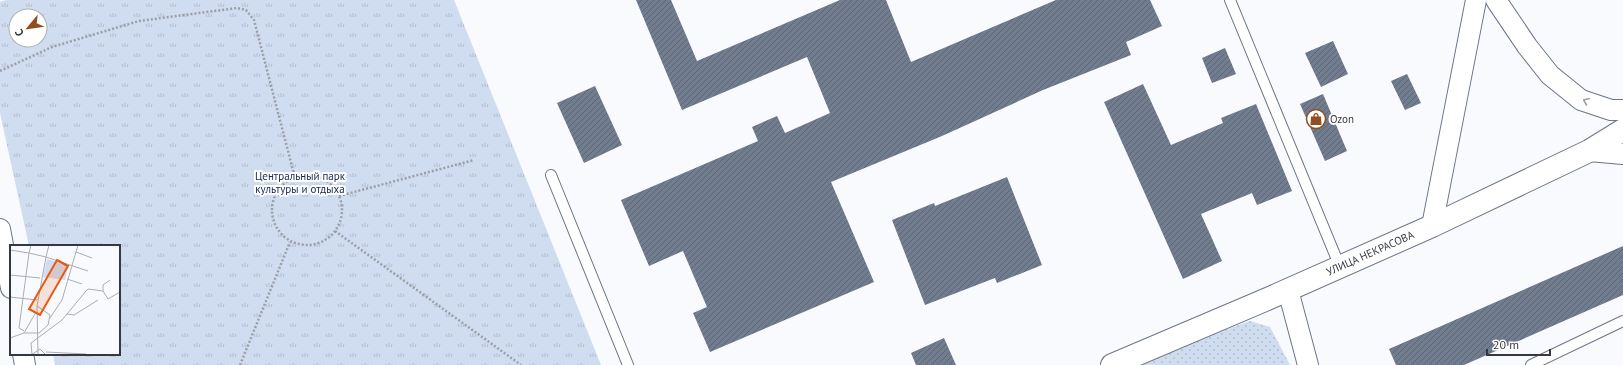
<svg xmlns="http://www.w3.org/2000/svg" width="1623" height="365" font-family="'PT Sans',sans-serif">
  <style>
    .grass { fill: url(#grass-dots) }
    .park { fill: url(#park-tufts); fill-rule: evenodd }
    .building { fill: url(#building-hatch) }
    .lines { fill: none; stroke-linecap: round; stroke-linejoin: round }
    .lane-casing { stroke: #6b7689; stroke-width: 12 }
    .street-casing { stroke: #6b7689; stroke-width: 22 }
    .secondary-casing { stroke: #6b7689; stroke-width: 24 }
    .path { stroke: #9ca0a6; stroke-width: 2.5; stroke-dasharray: 2 2; stroke-linecap: butt }
    .lane { stroke: #fff; stroke-width: 10 }
    .street { stroke: #fff; stroke-width: 20 }
    .secondary { stroke: #fff; stroke-width: 22 }
    .oneway { stroke: #9a9ca0 }
    .labels { text-anchor: middle; stroke-width: 4; stroke-linejoin: round; paint-order: stroke }
    .poi-label { font-size: 11px; fill: #343941; stroke: #fff; text-anchor: start }
    .park-label { font-size: 11px; fill: #14294f; stroke: #fff }
    .street-label { font-size: 11px; fill: #343941; stroke: #fff }
    .inset-road { fill: none; stroke: #aaadb2; stroke-width: 1 }
    .view { fill: #e8590c; fill-opacity: 0.15; stroke: #e8590c; stroke-width: 2 }
    .inset-edge { fill: none; stroke: #343941; stroke-width: 2 }
  </style>
  <defs>
    <pattern id="grass-dots" width="8" height="8" patternUnits="userSpaceOnUse"><rect width="8" height="8" fill="#d0dcef"/><path d="M2 2h.1M6 6h.1" fill="none" stroke="#b3bece" stroke-width="1.8" stroke-linecap="round"/></pattern>
    <pattern id="park-tufts" width="24" height="20" patternUnits="userSpaceOnUse"><rect width="24" height="20" fill="#d0dcef"/><path d="M3 7l-1-3M5 7V3M7 7l1-3M15 17l-1-3M17 17v-4M19 17l1-3" fill="none" stroke="#b3bece"/></pattern>
    <pattern id="building-hatch" width="6" height="6" patternUnits="userSpaceOnUse"><rect width="6" height="6" fill="#717c8e"/><path d="M-1 1l2-2M0 6l6-6M5 7l2-2" fill="none" stroke="#5e6776"/></pattern>
  </defs>
  <rect width="100%" height="100%" fill="#f8fafe"/>
  <!-- grass -->
  <path class="grass" d="M 1250,321 L 1270,327 L 1290,365 L 1125,365 Z"/>
  <!-- park -->
  <path class="park" d="M 6,0 L 454,0 L 601,365 L 55,365 L 53,354 L 119,354 L 119,246 L 29,246 L 0,113 L 0,2 ZM 16,16 L 40,16 L 40,40 L 16,40 Z"/>
  <!-- building -->
  <path class="building" d="M 636,0 L 671,0 L 697,61 L 840,0 L 886,0 L 911,62 L 1056,0 L 1150,0 L 1162,26 L 1126,42 L 1131,55 L 1043,90 L 942,136 L 831,182 L 874,282 L 710,352 L 693,313 L 707,307 L 683,251 L 649,266 L 621,200 L 758,141 L 752,127 L 777,116 L 785,133 L 830,113 L 807,57 L 682,110 Z
    M 1333,41 L 1348,74 L 1321,87 L 1305,53 Z
    M 1225,48 L 1236,74 L 1212,83 L 1202,58 Z
    M 1407,74 L 1421,103 L 1405,110 L 1391,81 Z
    M 1143,84 L 1171,145 L 1223,123 L 1221,118 L 1256,104 L 1292,191 L 1257,205 L 1252,193 L 1201,214 L 1222,261 L 1183,279 L 1104,102 Z
    M 595,86 L 622,145 L 584,163 L 557,103 Z
    M 1323,94 L 1347,151 L 1325,161 L 1300,104 Z
    M 1007,177 L 1042,265 L 997,283 L 995,278 L 925,305 L 892,220 L 934,203 L 935,206 Z
    M 1623,246 L 1623,295 L 1464,365 L 1396,365 L 1389,349 Z
    M 944,338 L 956,365 L 916,365 L 911,353 Z"/>
  <g class="lines">
    <!-- lane casing -->
    <g class="lane-casing">
      <path id="lane" d="M 1230,0 L 1340,267
        M 551,175 L 628,365
        M 1531,365 L 1623,321"/>
    </g>
    <!-- street casing -->
    <g class="street-casing">
      <path id="street" d="M 1496,0 L 1527,46 L 1550,75 L 1581,100 L 1611,110 L 1623,110
        M 1589,151 L 1623,154
        M 1432,226 L 1476,0
        M 0,229 L 11,288
        M 1288,290 L 1308,365
        M 23,354 L 25,365"/>
    </g>
    <!-- secondary casing -->
    <g class="secondary-casing">
      <path id="secondary" d="M 1112,365 L 1272,297 L 1432,226 L 1589,151 L 1623,130"/>
    </g>
    <!-- path -->
    <path class="path" d="M 0,71 L 52,47 L 139,21 L 237,8 L 246,10 L 254,20 L 295,178
      M272 210a35 35 0 1 1 70 0a35 35 0 1 1-70 0Z
      M 339,196 L 474,160
      M 335,231 L 521,365
      M 240,365 L 290,242"/>
    <!-- lane -->
    <use href="#lane" class="lane"/>
    <!-- street -->
    <use href="#street" class="street"/>
    <!-- secondary -->
    <use href="#secondary" class="secondary"/>
  </g>
  <!-- one-way arrows -->
  <defs><path id="oneway-chevron" d="M-2-3.5L2.5 0L-2 3.5" fill="none" stroke-width="1.6" stroke-linecap="round" stroke-linejoin="round"/></defs>
  <use class="oneway" href="#oneway-chevron" transform="translate(1586 101) rotate(-158)"/>
  <!-- icons -->
  <defs>
    <g id="shop-ring" transform="scale(1)"><circle r="9.5" fill="#fff" stroke="#914e20" stroke-width="1.5"/><path d="M-5-2.5h2.3a2.7 3.5 0 0 1 5.4 0H5L5.5 6h-11ZM-1.5-2.5h3a1.5 2.3 0 0 0-3 0Z" fill="#914e20"/></g>
  </defs>
  <g fill-rule="evenodd">
    <use href="#shop-ring" x="1316" y="119"/>
  </g>
  <g class="labels">
    <!-- poi labels -->
    <g class="poi-label">
      <text x="1330" y="123">Ozon</text>
    </g>
    <!-- park labels -->
    <g class="park-label">
      <text x="300" y="180">Центральный парк<tspan x="300" dy="13">культуры и отдыха</tspan></text>
    </g>
    <!-- street labels -->
    <g class="street-label">
      <text transform="translate(1370 253) rotate(-24)" y="4">УЛИЦА НЕКРАСОВА</text>
    </g>
  </g>
  <!-- overview -->
  <g transform="translate(10 245)">
    <rect width="110" height="110" fill="#f8fafe"/>
    <path d="M 37,14 L 58,20 L 55,35 L 33,32 Z" fill="#d0dcef"/>
    <path class="inset-road" d="M 21,0 L 19,8 L 36,12 L 27,61 L 28,110M 39,0 L 36,12 L 78,26M 0,5 L 19,8 L 9,83 L 14,86M 66,7 L 82,13M 0,30 L 30,33M 57,34 L 72,39M 93,46 L 98,54 L 110,47M 0,52 L 27,55M 57,69 L 64,70 L 88,55M 40,73 L 52,55 L 68,0M 14,88 L 29,88 L 38,80 L 40,70 L 27,61M 0,93 L 14,88 L 26,67M 36,107 L 76,109M 22,109 L 21,98 L 52,75 L 76,46 L 78,44 L 93,46 L 93,40 L 100,35M 21,110 L 30,104 L 36,110"/>
    <path class="view" d="M 47,15 L 58,21 L 30,70 L 19,64 Z"/>
    <rect width="110" height="110" class="inset-edge"/>
  </g>
  <!-- north arrow -->
  <g transform="translate(28 28) rotate(241)"><circle r="19" fill="#ffffff" stroke="#aeb0b3"/>
  <path d="M0-3L7 15L0 10L-7 15Z" fill="#914e20"/>
  <text y="-6" font-size="11" font-weight="bold" text-anchor="middle" fill="#343941">С</text>
  </g>
  <!-- scale -->
  <path d="M1487 349v6h63v-6" fill="none" stroke="#343941" stroke-width="2"/>
  <text x="1493" y="349" font-size="12" fill="#343941" stroke="#ffffff" stroke-width="3" paint-order="stroke">20 m</text>
</svg>
